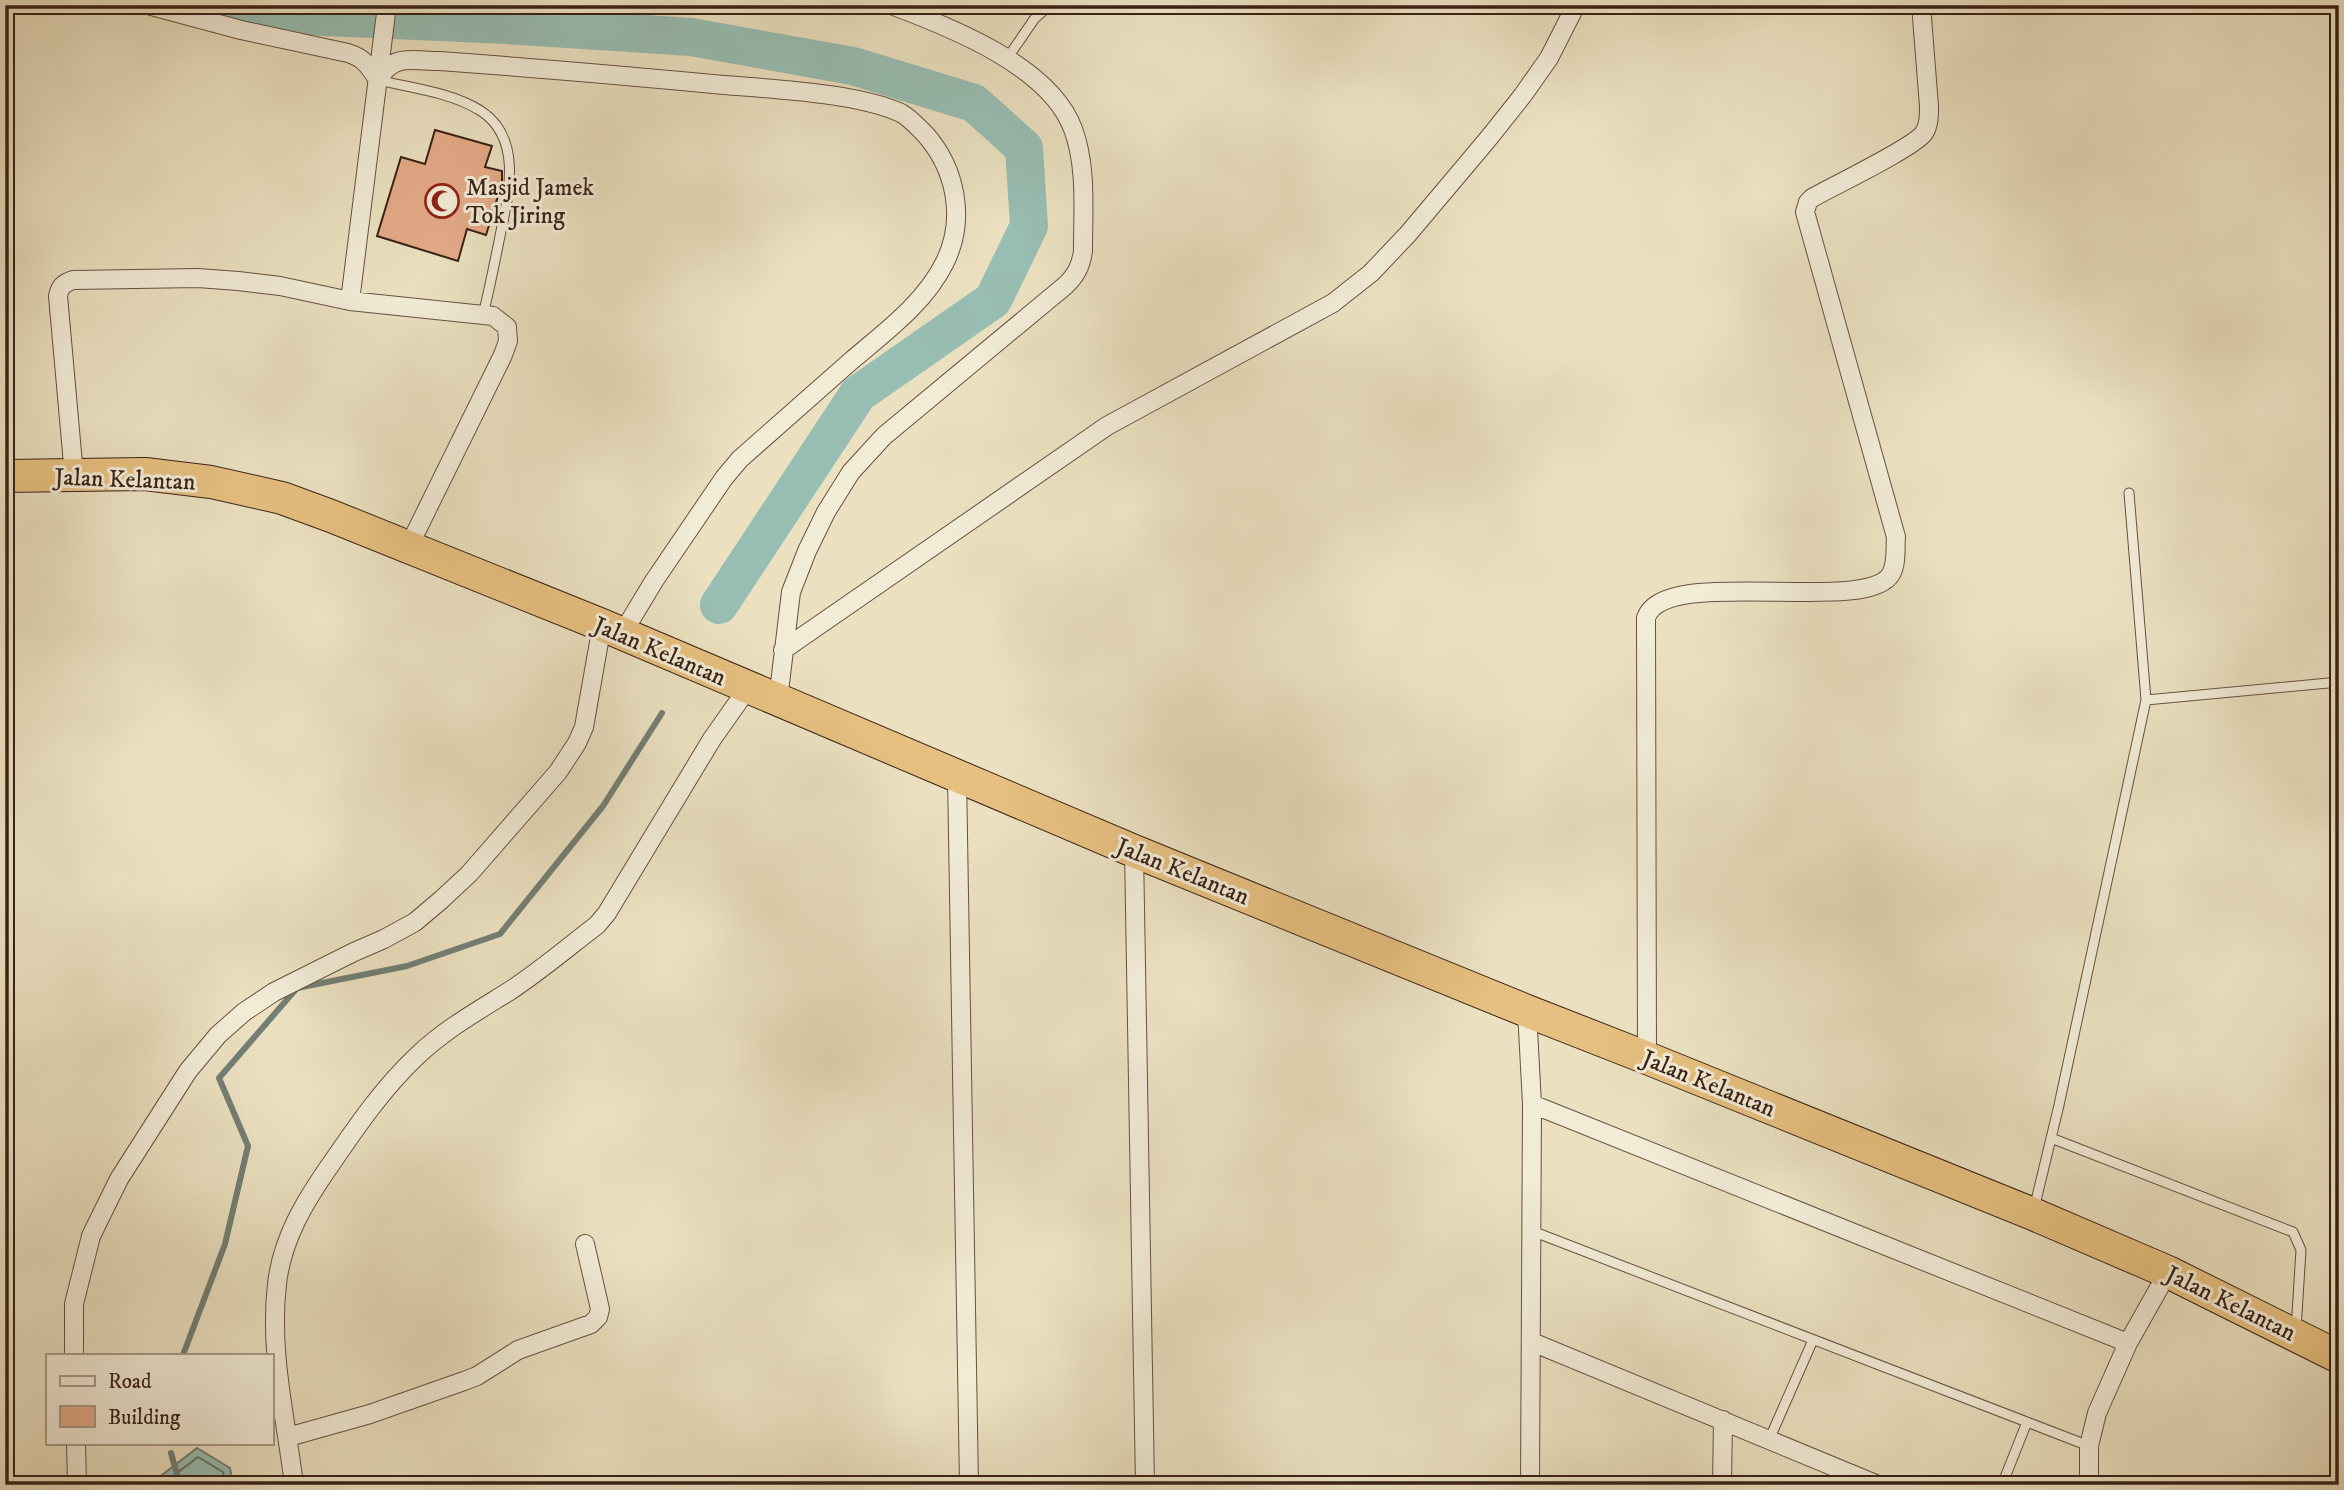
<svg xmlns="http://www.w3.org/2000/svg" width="2344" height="1490" font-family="'IM FELL DW Pica',serif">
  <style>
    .water { fill: #98beb3; stroke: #727f74; stroke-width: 2 }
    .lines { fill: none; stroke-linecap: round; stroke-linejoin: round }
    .shore { stroke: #687064; stroke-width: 2 }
    .stream { stroke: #727f74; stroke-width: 6 }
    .river { stroke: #98beb3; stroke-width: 38 }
    .building { fill: #e4ab88; stroke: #392116; stroke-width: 2 }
    .lane-casing { stroke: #665141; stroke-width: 11 }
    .street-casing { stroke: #665141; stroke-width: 20 }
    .highway-casing { stroke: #392116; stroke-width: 34 }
    .lane { stroke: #f2ecd7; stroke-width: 9 }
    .street { stroke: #f2ecd7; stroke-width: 18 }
    .highway { stroke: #e6c080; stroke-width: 32 }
    .labels { text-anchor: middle; stroke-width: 6; stroke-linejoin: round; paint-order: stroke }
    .poi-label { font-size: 24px; fill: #392116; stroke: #f2ecd7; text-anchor: start }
    .street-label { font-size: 24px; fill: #392116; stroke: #f2ecd7 }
  </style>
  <rect width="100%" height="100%" fill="#ebe1c1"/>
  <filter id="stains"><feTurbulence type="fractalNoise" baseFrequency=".00286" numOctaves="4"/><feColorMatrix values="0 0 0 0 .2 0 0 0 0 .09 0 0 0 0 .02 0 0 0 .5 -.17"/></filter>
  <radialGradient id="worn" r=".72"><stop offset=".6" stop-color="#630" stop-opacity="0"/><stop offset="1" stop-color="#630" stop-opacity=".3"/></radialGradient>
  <!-- water -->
  <path class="water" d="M 197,1448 L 230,1468 L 233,1485 L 149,1485 Z"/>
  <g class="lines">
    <!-- shore -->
    <path class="shore" d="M 161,1485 L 198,1457 L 223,1472 L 225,1485"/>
    <!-- stream -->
    <path class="stream" d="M 183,1355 L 225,1244 L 248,1146 L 219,1078 L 297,988 L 407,966 L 500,934 L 603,806 L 662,713
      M 171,1453 L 180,1485"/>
    <!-- river -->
    <path class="river" d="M 220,5 L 304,16 L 506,25 L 691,37 L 853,66 L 974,103 L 1024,148 L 1029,226 L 993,300 L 858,394 L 719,605"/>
  </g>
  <!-- building -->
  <path class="building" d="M 435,130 L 492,146 L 485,167 L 502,171 L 502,183 L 486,235 L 467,229 L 458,261 L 377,236 L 401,157 L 425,164 Z"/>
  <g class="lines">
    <!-- lane casing -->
    <g class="lane-casing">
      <path id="lane" d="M 1006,60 L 1035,18 L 1050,5
        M 378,80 C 411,88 451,92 481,111 C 525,140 507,200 499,241 C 494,266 489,291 483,315
        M 2129,493 L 2146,700
        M 2051,1138 L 2293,1232 L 2301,1250 L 2296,1330
        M 2034,1209 L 2059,1105 L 2146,700 L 2339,682
        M 1532,1231 L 2089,1446
        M 1769,1440 L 1813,1340
        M 2002,1485 L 2027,1422"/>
    </g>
    <!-- street casing -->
    <g class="street-casing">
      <path id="street" d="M 148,5 L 241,30 L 348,53 C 364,58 369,66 378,80 C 393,53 412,61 440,61 C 535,68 630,76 724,85 C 773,89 858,93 901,113 C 910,118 918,127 925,134 C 956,169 966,219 945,262 C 925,303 885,332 851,361 C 814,394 777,426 740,459 L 724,478 L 654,581 L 622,634
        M 350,301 L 387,5
        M 74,475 L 58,296 C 60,286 64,283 73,280 L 198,278 L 238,281 L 280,286 L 350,301 L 493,316 L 507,327 L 508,341 L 503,355 L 409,546
        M 783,650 L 1107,426 L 1333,303 L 1371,273 L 1408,234 L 1488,139 L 1523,95 L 1549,58 L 1576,5
        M 778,700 L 791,592 L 807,551 L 826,512 L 851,472 L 884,436 L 1066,285 C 1076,275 1081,266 1083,251 C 1083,211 1087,166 1073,129 C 1050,66 950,27 891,5
        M 957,776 L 969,1485
        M 1134,851 L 1145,1485
        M 1527,1011 L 1532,1104 L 1530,1485
        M 1647,1058 L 1646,618 C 1663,564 1867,616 1891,574 C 1897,564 1895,548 1896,537 L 1805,212 L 1808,202 L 1812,198 C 1833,186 1913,148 1924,133 C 1929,125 1929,116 1929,106 L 1921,5
        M 1532,1104 L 2128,1343
        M 1532,1342 L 1878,1485
        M 74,1355 L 74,1304 L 91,1236 L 119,1179 L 188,1071 L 218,1035 L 244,1012 L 274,992 L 354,952 L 384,939 L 415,922 L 441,900 L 469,874 L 558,772 L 577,743 L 584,727 L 602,625
        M 288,1437 L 370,1414 L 464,1381 L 477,1376 L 518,1350 L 591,1324 L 598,1317 L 600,1309 L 585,1244
        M 76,1443 L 77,1485
        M 294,1485 C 286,1418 269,1352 277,1284 C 282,1239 305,1201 331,1164 C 357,1126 383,1088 417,1056 C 444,1030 476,1012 508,992 C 539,972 568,947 597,925 L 607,913 L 712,739 L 748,688
        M 1722,1485 L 1723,1420
        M 2089,1485 L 2089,1446 L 2097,1413 L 2128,1343 L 2168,1272"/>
    </g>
    <!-- highway casing -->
    <g class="highway-casing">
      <path id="highway" d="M 5,476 L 145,474 L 211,482 L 282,498 L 331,516 L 602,625 L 1134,851 L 1527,1011 L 1647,1058 L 2033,1214 L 2168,1272 L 2339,1357"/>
    </g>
    <!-- lane -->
    <use href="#lane" class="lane"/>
    <!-- street -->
    <use href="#street" class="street"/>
    <!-- highway -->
    <use href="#highway" class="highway"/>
  </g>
  <!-- icons -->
  <defs>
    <g id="mosque-ring" transform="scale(1.75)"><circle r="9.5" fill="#f2ecd7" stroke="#8f2418" stroke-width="1.5"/><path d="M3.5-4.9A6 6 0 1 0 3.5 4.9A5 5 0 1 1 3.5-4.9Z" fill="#8f2418"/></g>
  </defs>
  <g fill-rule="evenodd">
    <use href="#mosque-ring" x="442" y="201"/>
  </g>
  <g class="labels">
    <!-- poi labels -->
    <g class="poi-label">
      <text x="466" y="195">Masjid Jamek<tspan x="466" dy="28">Tok Jiring</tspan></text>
    </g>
    <!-- street labels -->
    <g class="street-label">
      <text transform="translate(125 479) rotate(2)" y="8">Jalan Kelantan</text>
      <text transform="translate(660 651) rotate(23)" y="8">Jalan Kelantan</text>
      <text transform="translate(1183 871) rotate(22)" y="8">Jalan Kelantan</text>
      <text transform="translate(1709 1083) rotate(22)" y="8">Jalan Kelantan</text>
      <text transform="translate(2231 1303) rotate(26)" y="8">Jalan Kelantan</text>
    </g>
  </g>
  <!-- margin -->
  <rect width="2344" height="1490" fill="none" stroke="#ebe1c1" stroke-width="28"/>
  <rect x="7" y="7" width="2330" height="1476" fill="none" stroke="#392116" stroke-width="3.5"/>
  <rect x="14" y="14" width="2316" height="1462" fill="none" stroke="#392116" stroke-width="2"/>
  <!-- legend -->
  <rect x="46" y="1354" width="228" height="91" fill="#f2ecd7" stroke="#a89b8a" stroke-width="2"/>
  <rect x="60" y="1376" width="35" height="10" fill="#f2ecd7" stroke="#a89b8a" stroke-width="2"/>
  <text x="108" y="1388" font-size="21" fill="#392116">Road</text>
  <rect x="60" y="1406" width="35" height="21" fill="#e4ab88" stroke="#a89b8a" stroke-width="2"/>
  <text x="108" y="1424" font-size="21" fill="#392116">Building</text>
  <rect width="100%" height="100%" filter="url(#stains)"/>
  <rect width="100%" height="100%" fill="url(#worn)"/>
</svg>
